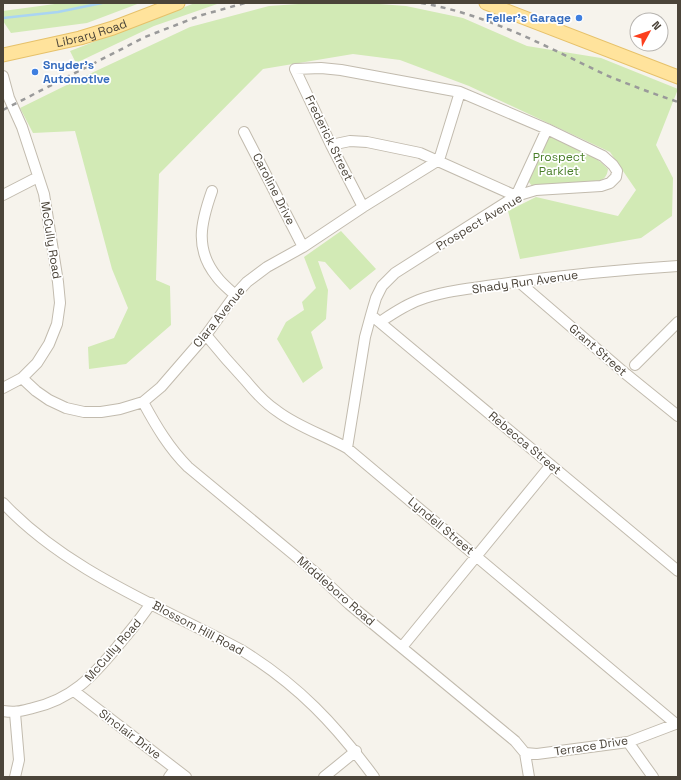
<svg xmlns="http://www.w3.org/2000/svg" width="681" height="780" font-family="'Space Grotesk',sans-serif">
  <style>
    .green { fill: #d2eab5 }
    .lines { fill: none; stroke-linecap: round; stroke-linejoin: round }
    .stream { stroke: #a9d4f2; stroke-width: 2.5 }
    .minor-casing { stroke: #c2bbae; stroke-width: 12 }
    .major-casing { stroke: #e6c16a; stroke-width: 15 }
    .minor { stroke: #fff; stroke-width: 10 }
    .major { stroke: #ffe39c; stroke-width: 13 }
    .rail { stroke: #9a9a9a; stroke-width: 2.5; stroke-dasharray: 5 5; stroke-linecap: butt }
    .shop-dot { fill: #3f7fe0; stroke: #fff; stroke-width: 1.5 }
    .labels { text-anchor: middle; stroke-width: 3.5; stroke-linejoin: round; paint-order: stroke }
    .shop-label { font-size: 12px; font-weight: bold; fill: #366cbe; stroke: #fff; text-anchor: end }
    .street-label { font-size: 12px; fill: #4b4439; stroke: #fff }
    .park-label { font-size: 12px; fill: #4a7f2a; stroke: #fff }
  </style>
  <rect width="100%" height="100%" fill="#f6f3ec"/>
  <!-- green -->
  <path class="green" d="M 62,3 L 140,3 L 87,23 L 11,33 L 3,21 L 3,11 Z
    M 195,3 L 220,3 L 154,26 L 76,63 L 70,51 Z
    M 313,3 L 366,3 L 406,6 L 463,18 L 527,46 L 601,58 L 678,89 L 656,145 L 673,178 L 672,216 L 641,238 L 520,259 L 508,211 L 536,197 L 618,216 L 636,190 L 610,152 L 469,86 L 400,60 L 353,54 L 263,69 L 159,174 L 156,280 L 170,286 L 171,325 L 126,364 L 89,369 L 88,347 L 114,338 L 128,308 L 112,269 L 75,131 L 33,133 L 20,108 L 83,77 L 190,27 L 269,6 Z
    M 548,134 C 569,144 592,152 608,169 C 607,177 604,179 597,182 L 533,187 L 528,181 Z
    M 341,231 L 376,269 L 350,290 L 325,262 L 318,261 L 328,290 L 326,319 L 311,332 L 323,368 L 303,383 L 277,339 L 286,322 L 304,310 L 302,302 L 316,288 L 304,257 Z"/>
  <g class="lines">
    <!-- stream -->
    <path class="stream" d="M 3,18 L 58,12 L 102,3"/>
    <!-- minor casing -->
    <g class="minor-casing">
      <path id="minor" d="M 3,76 L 9,98 L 22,127 L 44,194 L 58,282 L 60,303 L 57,324 L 49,344 L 37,363 L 22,378 L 3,388
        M 244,132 L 303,247
        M 331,145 L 350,141 L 367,142 L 420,153 L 516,196 L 547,129
        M 212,191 C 201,222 194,249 217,277 C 222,284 229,289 235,295
        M 3,195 L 38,177
        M 519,282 L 626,374 L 678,416
        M 371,315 L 678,571
        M 380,322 C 392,314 405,305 419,300 C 443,291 469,289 494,285 C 555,276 616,270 678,266
        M 206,335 C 219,351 232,366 246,381 C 255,392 265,403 277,411 C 298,427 324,435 347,448 L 676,724
        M 635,365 L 678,322
        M 22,378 L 36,391 L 49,400 L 66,408 L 84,412 L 101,412 L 120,409 L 143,402 L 161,387 L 206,335 L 235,295 L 247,282 L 267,267 L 303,247 L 363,207 L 439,160 L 460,92
        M 143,402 C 156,426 169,448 188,467 L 316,573 L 349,604 L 515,741 L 525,753 L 529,777
        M 347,448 L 365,337 L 371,315 L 376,298 L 382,286 L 395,273 L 516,196 L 536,190 L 601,186 L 610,183 L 616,177 L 617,171 L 613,165 L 603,156 L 547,129 L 460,92 L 341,70 L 321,68 L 295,69 L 331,145 L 363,207
        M 3,503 C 68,572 160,606 243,651 C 299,686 335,724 374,777
        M 402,647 L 551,465
        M 74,691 L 186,777
        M 3,711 C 16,713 21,711 33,708 C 72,699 92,677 117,647 C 129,632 141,619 151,603
        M 15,713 L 19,760 L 15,777
        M 628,742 L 653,777
        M 525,753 L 537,754 L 628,742 L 678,723
        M 169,777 L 175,769
        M 324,777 L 356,751"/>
    </g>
    <!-- major casing -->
    <g class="major-casing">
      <g id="major">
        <path d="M 486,3 L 678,77"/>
        <path id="s1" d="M 3,55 L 80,38 L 113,28 L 178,3"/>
      </g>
    </g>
    <!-- minor -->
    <use href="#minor" class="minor"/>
    <!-- major -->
    <use href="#major" class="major"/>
    <!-- rail -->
    <path class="rail" d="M 421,3 C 487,14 547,47 606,75 C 630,85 654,94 678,102
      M 3,110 L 145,37 L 202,15 L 245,3"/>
  </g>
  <!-- markers -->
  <g class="shop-dot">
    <circle cx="579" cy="18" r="4"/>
    <circle cx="35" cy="72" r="4"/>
  </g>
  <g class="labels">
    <!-- shop labels -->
    <g class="shop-label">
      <text x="571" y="22">Feller's Garage</text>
      <text x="43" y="69" text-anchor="start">Snyder's<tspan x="43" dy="14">Automotive</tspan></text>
    </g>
    <!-- street labels -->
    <g class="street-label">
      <text dy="4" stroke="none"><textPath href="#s1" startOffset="91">Library Road</textPath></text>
      <text transform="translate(329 138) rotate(64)" y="4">Frederick Street</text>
      <text transform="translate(274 189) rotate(63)" y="4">Caroline Drive</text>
      <text transform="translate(479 222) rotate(-31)" y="4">Prospect Avenue</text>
      <text transform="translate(51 240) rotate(81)" y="4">McCully Road</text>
      <text transform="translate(525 282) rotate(-8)" y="4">Shady Run Avenue</text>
      <text transform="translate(219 317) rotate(-51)" y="4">Clara Avenue</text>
      <text transform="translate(598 350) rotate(41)" y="4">Grant Street</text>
      <text transform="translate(525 443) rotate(40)" y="4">Rebecca Street</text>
      <text transform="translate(441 526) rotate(40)" y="4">Lyndell Street</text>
      <text transform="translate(336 591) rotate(41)" y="4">Middleboro Road</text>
      <text transform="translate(198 628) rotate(28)" y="4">Blossom Hill Road</text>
      <text transform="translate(113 650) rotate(-49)" y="4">McCully Road</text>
      <text transform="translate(130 734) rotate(37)" y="4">Sinclair Drive</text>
      <text transform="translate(591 746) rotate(-9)" y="4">Terrace Drive</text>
    </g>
    <!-- park labels -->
    <g class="park-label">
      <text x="559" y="161">Prospect<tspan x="559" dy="14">Parklet</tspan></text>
    </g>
  </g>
  <!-- border -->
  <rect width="681" height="780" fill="none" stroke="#4b4439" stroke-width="8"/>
  <!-- north arrow -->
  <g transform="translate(649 32) rotate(50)"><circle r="19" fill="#ffffff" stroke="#b7b4b0"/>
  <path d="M0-3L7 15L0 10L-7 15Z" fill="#fc3f1d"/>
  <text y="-6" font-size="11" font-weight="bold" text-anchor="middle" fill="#4b4439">N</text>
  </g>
</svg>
